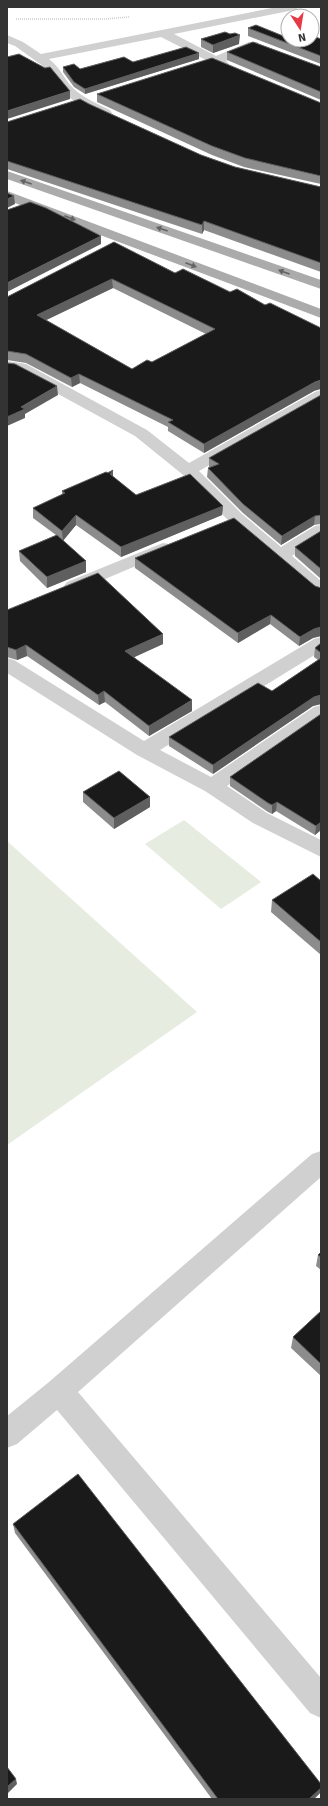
<svg xmlns="http://www.w3.org/2000/svg" width="328" height="1806" font-family="Signika,sans-serif">
  <style>
    .green { fill: #e6ecdf }
    .lines { fill: none; stroke-linecap: round; stroke-linejoin: round }
    .path { stroke: #cdcdcd; stroke-width: 1.5; stroke-dasharray: 1 1; stroke-linecap: butt }
    .minor { fill: #d0d0d0; fill-rule: evenodd }
    .major { fill: #ababab; fill-rule: evenodd }
    .wall { fill: #8c8c8c; fill-rule: evenodd }
    .shaded-wall { fill: #5f5f5f }
    .building { fill: #1a1a1a; stroke: #5f5f5f; fill-rule: evenodd }
    .oneway { fill: #636363 }
  </style>
  <rect width="100%" height="100%" fill="#fff"/>
  <!-- green -->
  <path class="green" d="M 184,820 L 261,882 L 221,909 L 145,844 Z
    M 7,841 L 197,1012 L 7,1145 Z"/>
  <g class="lines">
    <!-- path -->
    <path class="path" d="M 16,19 L 105,19 L 129,17"/>
    <!-- minor -->
    <path class="minor" d="M 277,7 L 300,7 L 294,10 L 174,34 L 216,56 L 249,42 L 257,42 L 259,44 L 257,46 L 226,61 L 229,64 L 227,67 L 223,68 L 215,65 L 189,73 L 185,72 L 183,69 L 185,66 L 206,60 L 161,37 L 49,59 C 60,67 64,79 73,88 C 83,98 98,104 110,110 L 112,113 L 110,116 L 106,117 L 77,103 L 65,94 L 47,69 L 15,46 L 7,43 L 7,35 L 23,42 L 41,54 Z
      M 7,361 L 26,364 L 147,430 L 189,463 L 315,392 L 321,390 L 321,402 L 199,471 L 242,514 L 281,547 L 315,526 L 321,525 L 321,538 L 292,556 L 321,581 L 321,596 L 315,594 L 230,522 L 182,474 L 135,436 L 16,371 L 7,371 Z
      M 163,543 L 169,544 L 172,548 L 169,552 L 79,590 L 73,592 L 67,590 L 64,586 L 67,582 Z
      M 321,637 L 321,651 L 160,750 L 211,777 L 314,707 L 321,705 L 321,721 L 227,786 L 267,813 L 321,840 L 321,857 L 253,823 L 205,791 L 137,755 L 7,673 L 7,658 L 14,660 L 144,741 L 314,639 Z
      M 321,1151 L 321,1177 L 78,1392 L 321,1678 L 321,1718 L 310,1713 L 57,1410 L 17,1444 L 7,1448 L 7,1416 L 49,1382 L 312,1154 Z"/>
    <!-- major -->
    <path class="major" d="M 7,171 L 321,280 L 321,289 L 7,179 Z
      M 7,191 L 321,309 L 321,318 L 7,200 Z"/>
  </g>
  <!-- wall -->
  <path class="wall" d="M 248,28 L 296,42 L 321,39 L 321,64 L 248,36 Z
    M 230,34 L 239,44 L 213,53 L 201,47 L 201,39 Z
    M 227,52 L 321,67 L 321,100 L 227,60 Z
    M 199,53 L 199,59 L 85,94 L 74,87 L 63,72 L 63,67 L 80,69 Z
    M 97,94 L 321,103 L 321,184 L 244,167 L 212,155 L 97,102 Z
    M 89,104 L 201,155 L 235,167 L 321,187 L 321,272 L 204,230 L 202,234 L 7,169 L 7,122 Z
    M 114,242 L 314,391 L 204,453 L 168,431 L 168,427 L 80,383 L 72,387 L 26,363 L 7,360 L 7,297 ZM 113,288 L 206,334 L 152,362 L 132,369 L 46,320 Z
    M 321,395 L 321,524 L 314,525 L 281,545 L 243,513 L 207,477 L 208,468 L 209,468 L 209,458 Z
    M 113,470 L 113,477 L 136,495 L 223,506 L 222,515 L 121,557 L 76,525 L 63,540 L 86,572 L 47,588 L 20,561 L 19,551 L 56,535 L 33,518 L 33,508 L 62,495 L 62,491 Z
    M 321,531 L 321,579 L 295,556 L 295,547 Z
    M 135,558 L 315,586 L 321,588 L 321,636 L 313,638 L 299,646 L 270,624 L 238,643 L 135,568 Z
    M 7,610 L 163,644 L 134,657 L 192,711 L 149,736 L 105,702 L 99,705 L 27,656 L 17,660 L 7,657 Z
    M 321,643 L 321,704 L 313,706 L 213,774 L 169,746 L 169,737 L 272,691 L 318,660 L 314,657 L 315,648 Z
    M 321,714 L 321,830 L 315,835 L 276,811 L 272,814 L 268,812 L 230,786 L 230,777 Z
    M 83,792 L 150,807 L 114,829 L 83,802 Z
    M 321,881 L 321,955 L 271,912 L 272,900 Z
    M 321,1252 L 321,1270 L 316,1266 L 318,1255 Z
    M 321,1311 L 321,1376 L 291,1348 L 293,1337 Z
    M 13,1524 L 320,1793 L 314,1799 L 212,1799 L 15,1533 Z"/>
  <!-- shaded-wall -->
  <path class="shaded-wall" d="M 240,35 L 239,44 L 213,53 L 213,45 Z
    M 199,53 L 199,59 L 85,94 L 85,89 Z
    M 70,91 L 70,99 L 7,119 L 7,111 Z
    M 14,196 L 15,204 L 7,208 L 7,199 Z
    M 204,221 L 204,230 L 202,234 L 202,225 Z
    M 101,236 L 101,244 L 7,292 L 7,283 Z
    M 112,279 L 113,288 L 38,324 L 37,315 Z
    M 79,374 L 80,383 L 72,387 L 71,378 Z
    M 321,380 L 321,389 L 314,391 L 204,453 L 204,444 L 315,382 Z
    M 57,386 L 58,395 L 25,414 L 25,418 L 7,426 L 7,417 L 21,407 Z
    M 113,470 L 113,480 L 110,474 Z
    M 223,506 L 222,515 L 121,557 L 121,547 Z
    M 76,515 L 76,525 L 63,541 L 62,531 Z
    M 315,516 L 314,525 L 281,545 L 282,536 Z
    M 86,561 L 86,572 L 47,588 L 47,577 Z
    M 271,615 L 270,624 L 238,643 L 238,633 Z
    M 321,627 L 321,636 L 313,638 L 299,646 L 300,637 L 314,629 Z
    M 163,634 L 163,644 L 126,661 L 125,651 Z
    M 26,645 L 27,656 L 17,660 L 16,650 Z
    M 104,691 L 105,702 L 99,705 L 98,695 Z
    M 321,695 L 321,704 L 313,706 L 213,774 L 213,765 L 314,697 Z
    M 192,700 L 192,711 L 149,736 L 149,726 Z
    M 150,797 L 150,807 L 114,829 L 114,818 Z
    M 277,802 L 276,811 L 272,814 L 272,805 Z
    M 321,822 L 321,830 L 315,835 L 316,826 Z
    M 16,1779 L 17,1784 L 7,1794 L 7,1787 Z
    M 321,1788 L 320,1793 L 314,1799 L 309,1799 Z"/>
  <!-- building -->
  <path class="building" d="M 256,25 L 288,38 L 288,40 L 292,40 L 296,42 L 301,40 L 312,40 L 313,36 L 321,39 L 321,56 L 248,28 Z
    M 225,32 L 230,34 L 235,33 L 240,35 L 213,45 L 201,39 Z
    M 253,42 L 321,67 L 321,92 L 227,52 Z
    M 186,47 L 199,53 L 85,89 L 74,82 L 63,67 L 74,64 L 80,69 L 124,57 L 133,62 Z
    M 19,54 L 45,68 L 50,67 L 70,91 L 7,111 L 7,57 Z
    M 212,58 L 321,103 L 321,176 L 245,158 L 212,146 L 97,94 Z
    M 80,99 L 89,104 L 201,155 L 235,167 L 321,187 L 321,263 L 204,221 L 202,225 L 7,161 L 7,122 Z
    M 7,193 L 14,196 L 7,199 Z
    M 30,202 L 46,208 L 101,236 L 7,283 L 7,210 Z
    M 114,242 L 175,273 L 183,269 L 230,292 L 237,289 L 265,305 L 270,303 L 321,328 L 321,380 L 315,382 L 204,444 L 168,422 L 173,420 L 79,374 L 71,378 L 26,354 L 7,351 L 7,297 ZM 112,279 L 215,329 L 152,362 L 147,360 L 132,369 L 37,315 Z
    M 7,363 L 15,364 L 57,386 L 21,407 L 25,409 L 7,417 Z
    M 321,395 L 321,515 L 315,516 L 282,536 L 243,504 L 208,468 L 219,464 L 209,458 Z
    M 113,470 L 110,474 L 136,495 L 190,474 L 223,506 L 121,547 L 76,515 L 62,531 L 33,508 L 65,493 L 62,491 L 106,472 L 108,473 Z
    M 234,518 L 315,586 L 321,588 L 321,627 L 314,629 L 300,637 L 271,615 L 238,633 L 135,558 Z
    M 321,531 L 321,569 L 295,547 Z
    M 57,535 L 86,561 L 47,577 L 19,551 Z
    M 98,573 L 163,634 L 125,651 L 192,700 L 149,726 L 104,691 L 98,695 L 26,645 L 16,650 L 7,647 L 7,610 Z
    M 321,643 L 321,653 L 315,648 Z
    M 321,658 L 321,695 L 314,697 L 213,765 L 169,737 L 258,683 L 272,691 Z
    M 321,714 L 321,822 L 316,826 L 277,802 L 272,805 L 268,803 L 230,777 Z
    M 119,771 L 150,797 L 114,818 L 83,792 Z
    M 313,874 L 321,881 L 321,942 L 272,900 Z
    M 321,1252 L 321,1257 L 318,1255 Z
    M 321,1311 L 321,1364 L 293,1337 Z
    M 78,1474 L 321,1784 L 321,1788 L 309,1799 L 218,1799 L 13,1524 Z
    M 7,1767 L 16,1779 L 7,1787 Z"/>
  <!-- one-way arrows -->
  <defs><path id="oneway-solid" d="M-6-.8H1V-3.2L6.5 0L1 3.2V.8H-6Z"/></defs>
  <g class="oneway">
    <use href="#oneway-solid" transform="translate(26 182) rotate(-161)"/>
    <use href="#oneway-solid" transform="translate(70 218) rotate(21)"/>
    <use href="#oneway-solid" transform="translate(162 229) rotate(-161)"/>
    <use href="#oneway-solid" transform="translate(191 265) rotate(21)"/>
    <use href="#oneway-solid" transform="translate(284 272) rotate(-160)"/>
  </g>
  <!-- border -->
  <rect width="328" height="1806" fill="none" stroke="#333333" stroke-width="16"/>
  <!-- north arrow -->
  <g transform="translate(300 28) rotate(168)"><circle r="19" fill="#ffffff" stroke="#adadad"/>
  <path d="M0-3L7 15L0 10L-7 15Z" fill="#e63946"/>
  <text y="-6" font-size="11" font-weight="bold" text-anchor="middle" fill="#333333">N</text>
  </g>
</svg>
